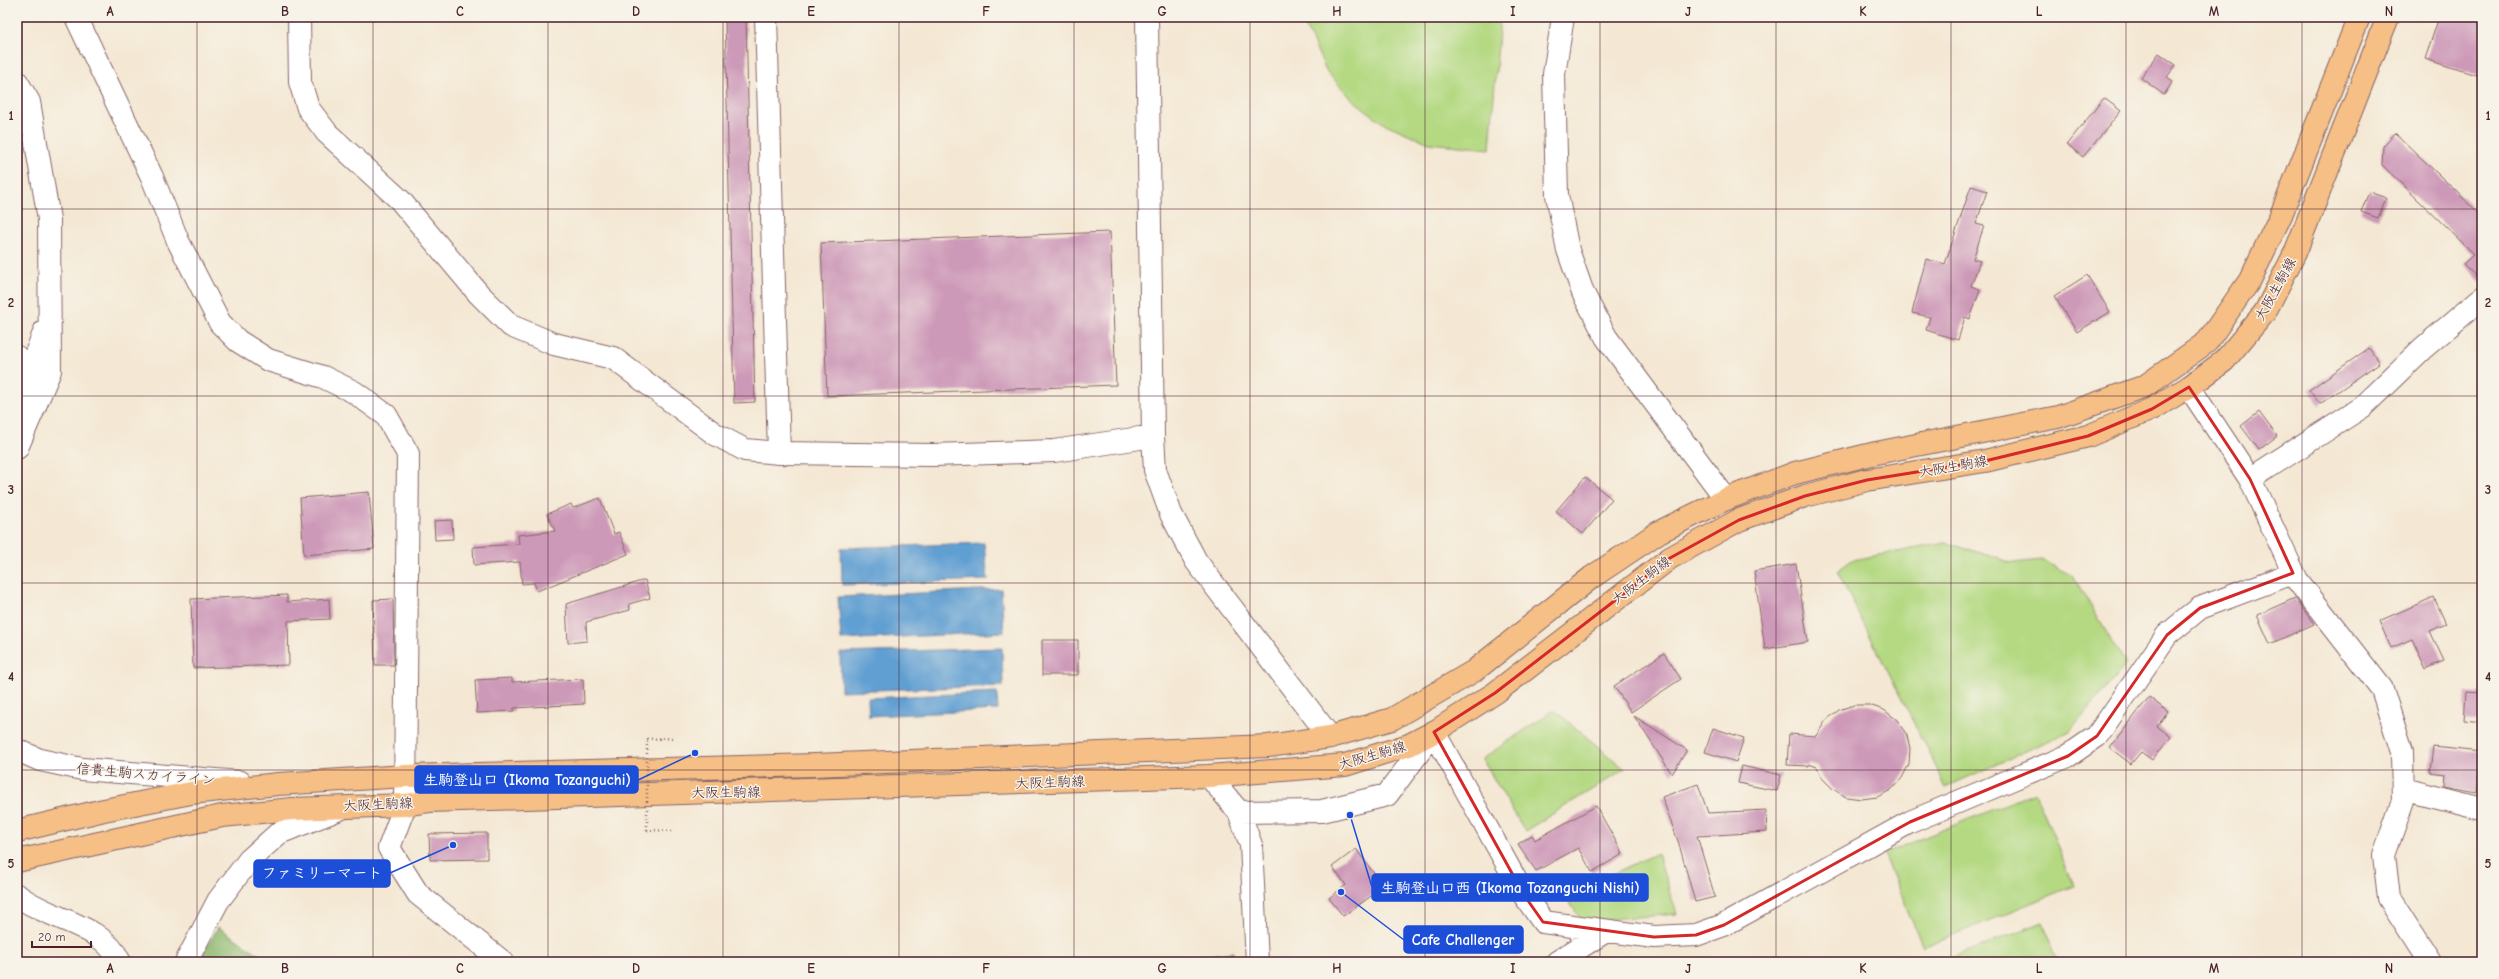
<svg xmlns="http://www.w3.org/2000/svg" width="2499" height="979" font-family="'Comic Neue','Klee One',sans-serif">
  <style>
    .green { fill: #b4d982; stroke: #7f7c56 }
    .forest { fill: #8fb970; stroke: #6c6c4e }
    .water { fill: #609fd2; stroke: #555f7e }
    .building { fill: #cd99b8 }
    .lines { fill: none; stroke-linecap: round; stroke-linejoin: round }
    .minor-casing { stroke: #866566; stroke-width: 24 }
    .major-casing { stroke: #866566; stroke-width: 24 }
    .path { stroke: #866566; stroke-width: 2.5; stroke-dasharray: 1 3; stroke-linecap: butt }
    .minor { stroke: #fff; stroke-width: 22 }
    .major { stroke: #f5bf86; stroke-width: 22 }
    .path-bridge { stroke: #866566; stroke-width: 2.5; stroke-dasharray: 1 3; stroke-linecap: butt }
    .marked { fill: none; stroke: #d62828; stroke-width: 3; stroke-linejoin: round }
    .grid { fill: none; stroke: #4a1f2b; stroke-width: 1; stroke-opacity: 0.55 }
    .labels { text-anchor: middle; stroke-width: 3; stroke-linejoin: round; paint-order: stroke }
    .street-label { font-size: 14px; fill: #4a1f2b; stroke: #f7f3e8 }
    .leader { fill: none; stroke: #1d4ed8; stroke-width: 1.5 }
    .callout-dot { fill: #1d4ed8; stroke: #f7f3e8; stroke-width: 1.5 }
    .callout { fill: #1d4ed8; stroke: #1d4ed8; stroke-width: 1.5 }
    .callout-label { font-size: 15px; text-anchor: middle; font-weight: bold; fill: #fff }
    .neatline { fill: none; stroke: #4a1f2b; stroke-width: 1.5 }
    .grid-label { font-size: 13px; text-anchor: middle; font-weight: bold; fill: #4a1f2b }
  </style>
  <rect width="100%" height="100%" fill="#f7f3e8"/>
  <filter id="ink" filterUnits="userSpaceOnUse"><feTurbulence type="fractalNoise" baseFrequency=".025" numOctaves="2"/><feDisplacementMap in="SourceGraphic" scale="8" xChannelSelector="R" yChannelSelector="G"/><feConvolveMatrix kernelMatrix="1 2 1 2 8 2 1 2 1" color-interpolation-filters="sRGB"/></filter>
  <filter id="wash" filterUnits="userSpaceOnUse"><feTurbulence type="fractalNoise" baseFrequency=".012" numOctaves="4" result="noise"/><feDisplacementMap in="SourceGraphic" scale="16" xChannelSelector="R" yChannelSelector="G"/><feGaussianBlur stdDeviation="0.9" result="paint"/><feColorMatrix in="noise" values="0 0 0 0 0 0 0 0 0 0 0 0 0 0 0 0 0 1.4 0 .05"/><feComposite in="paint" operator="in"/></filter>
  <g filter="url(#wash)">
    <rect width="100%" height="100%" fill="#f4e8d4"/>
    <!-- green -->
    <path class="green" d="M 1301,17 L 1500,17 L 1490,149 L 1429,143 L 1383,123 L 1353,100 L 1327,72 Z
      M 1946,543 L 2014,563 L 2041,560 L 2073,576 L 2126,665 L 2070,731 L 1946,787 L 1837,571 L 1852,560 Z
      M 1554,710 L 1625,769 L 1525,831 L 1482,759 Z
      M 2035,792 L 2074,886 L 1923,947 L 1884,854 Z
      M 1657,853 L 1677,914 L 1582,921 L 1565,896 Z
      M 2042,922 L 2058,962 L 1941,962 Z"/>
    <!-- forest -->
    <path class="forest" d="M 218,927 L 271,962 L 199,962 Z
      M 1233,952 L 1234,962 L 1163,962 Z"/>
    <!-- water -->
    <path class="water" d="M 984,543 L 988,580 L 842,585 L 841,548 Z
      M 1001,589 L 1004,632 L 841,640 L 838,597 Z
      M 1002,648 L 1003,686 L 841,691 L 840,653 Z
      M 997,692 L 998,710 L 869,716 L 868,698 Z"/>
    <g id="blocks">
      <!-- building -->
      <path class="building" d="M 725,17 L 746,17 L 755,402 L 734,403 Z
        M 2439,17 L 2482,17 L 2482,77 L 2425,59 Z
        M 2159,53 L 2176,65 L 2167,77 L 2173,81 L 2164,95 L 2141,78 Z
        M 2104,98 L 2121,111 L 2083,157 L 2067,144 Z
        M 2395,133 L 2482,216 L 2482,282 L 2463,264 L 2474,254 L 2382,165 L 2383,146 Z
        M 1971,186 L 1987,191 L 1976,224 L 1984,226 L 1973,259 L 1980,261 L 1971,286 L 1980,289 L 1970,319 L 1965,317 L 1958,340 L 1926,330 L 1930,317 L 1912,313 L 1926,259 L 1945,264 Z
        M 2369,192 L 2386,198 L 2378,218 L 2361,212 Z
        M 1110,232 L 1116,385 L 827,396 L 821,243 Z
        M 2087,275 L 2110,312 L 2077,332 L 2054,296 Z
        M 2369,348 L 2379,363 L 2320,404 L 2309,390 Z
        M 2259,412 L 2277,436 L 2259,450 L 2241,426 Z
        M 1585,477 L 1612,499 L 1583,534 L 1556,511 Z
        M 369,492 L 374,549 L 304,555 L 300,498 Z
        M 600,498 L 614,534 L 619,532 L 628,554 L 537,591 L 534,583 L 522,584 L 520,562 L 474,565 L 473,547 L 519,544 L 518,535 L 555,531 L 547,514 L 571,504 L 573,508 Z
        M 452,520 L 453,539 L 435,540 L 434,521 Z
        M 1796,564 L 1808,642 L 1765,649 L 1754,571 Z
        M 645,580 L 650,598 L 629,604 L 630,610 L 586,622 L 587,641 L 568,643 L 566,604 Z
        M 287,595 L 287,602 L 329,599 L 330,619 L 288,621 L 289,665 L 193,668 L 191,599 Z
        M 2434,597 L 2446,624 L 2430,631 L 2444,661 L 2426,669 L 2412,639 L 2391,648 L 2379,621 Z
        M 2295,598 L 2314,624 L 2270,644 L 2257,615 Z
        M 393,599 L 394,665 L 375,665 L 373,600 Z
        M 1042,640 L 1078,640 L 1078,675 L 1042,675 Z
        M 1664,653 L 1681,679 L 1631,712 L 1614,686 Z
        M 512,678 L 512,682 L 583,679 L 584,704 L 514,708 L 514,711 L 477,713 L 475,680 Z
        M 2466,692 L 2482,693 L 2482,722 L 2464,720 Z
        M 2149,697 L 2168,712 L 2157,726 L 2171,737 L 2152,760 L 2141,752 L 2131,764 L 2110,748 Z
        M 1854,705 L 1869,705 L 1884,710 L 1897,720 L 1906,732 L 1910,748 L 1909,764 L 1902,778 L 1891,790 L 1877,797 L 1862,799 L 1846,797 L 1833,789 L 1822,778 L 1817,767 L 1809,764 L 1809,766 L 1787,765 L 1789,734 L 1816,736 L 1826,720 L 1839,710 Z
        M 1634,716 L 1687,750 L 1672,774 Z
        M 1713,728 L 1744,738 L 1736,762 L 1705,752 Z
        M 2433,747 L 2482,752 L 2477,793 L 2445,787 L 2446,774 L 2430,772 Z
        M 1742,766 L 1781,775 L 1777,791 L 1738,783 Z
        M 1698,784 L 1708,813 L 1766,810 L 1767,832 L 1697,836 L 1715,897 L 1695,902 L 1679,844 L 1662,797 Z
        M 1596,806 L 1623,854 L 1592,872 L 1578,848 L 1536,871 L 1518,844 L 1532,835 L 1535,840 Z
        M 487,833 L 487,859 L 430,860 L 429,834 Z
        M 1356,849 L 1384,887 L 1343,916 L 1329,898 L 1346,885 L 1332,867 Z"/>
    </g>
  </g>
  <g filter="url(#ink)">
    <use href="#blocks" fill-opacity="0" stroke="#866566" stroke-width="1"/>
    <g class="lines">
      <!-- minor casing -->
      <g class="minor-casing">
        <path id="minor" d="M 76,17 L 152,177 L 178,241 L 220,323 L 238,341 L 268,360 L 323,377 L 354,392 L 386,415 L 408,454 L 405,805 L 389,848 L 418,894 L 503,962
          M 299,17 L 300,82 L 308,108 L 327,133 L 400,200 L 478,293 L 511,326 L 554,344 L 613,358 L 715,434 L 745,450 L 779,453 L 933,455 L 1054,451 L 1153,436
          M 766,17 L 779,453
          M 1147,17 L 1153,436 L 1155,470 L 1171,514 L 1196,561 L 1330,737
          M 1563,17 L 1554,74 L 1557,195 L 1568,250 L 1583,293 L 1606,337 L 1726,499
          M 17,82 L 29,102 L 49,219 L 50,371 L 17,448
          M 17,357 L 17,360
          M 2189,387 L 2250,479 L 2297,580 L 2382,689 L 2402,752 L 2403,801 L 2384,855 L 2389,898 L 2430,962
          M 17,403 L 45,330
          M 2250,479 L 2362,407 L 2422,349 L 2482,298
          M 17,750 L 40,760 L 82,769 L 240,782
          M 1209,776 L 1239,812 L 1251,845 L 1257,962
          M 2403,789 L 2482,809
          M 1239,812 L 1322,811 L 1387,795 L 1434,732 L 1524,895 L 1543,922 L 1654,937 L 1696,935 L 1724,925 L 1910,822 L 2068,756 L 2097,736 L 2167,635 L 2200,608 L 2293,573
          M 17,895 C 50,921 102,923 120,962
          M 186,962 L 218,901 L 249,860 L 279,833 L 342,808
          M 1557,962 L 1606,931"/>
      </g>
      <!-- major casing -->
      <g class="major-casing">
        <path id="major" d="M 17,831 L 104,810 L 191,793 L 278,784 L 405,776 L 815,765 L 1268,746 L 1330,737 L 1392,719 L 1474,671 L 1592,577 L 1659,532 L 1726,499 L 1795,473 L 1876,453 L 2058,417 L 2145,386 L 2207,342 L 2250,280 L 2281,215 L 2359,17
          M 17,861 L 222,816 L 292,809 L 405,805 L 430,801 L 1209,776 L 1345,765 L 1409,745 L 1434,732 L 1495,693 L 1670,558 L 1739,520 L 1805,496 L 1867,480 L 1985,461 L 2088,436 L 2152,409 L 2189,387 L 2224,361 L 2265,312 L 2295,253 L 2388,17"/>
      </g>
      <!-- path -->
      <path class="path" d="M 647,739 L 673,738
        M 647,830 L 674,831"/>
      <!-- minor -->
      <use href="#minor" class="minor"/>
      <!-- major -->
      <use href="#major" class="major"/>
      <!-- path-bridge -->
      <path class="path-bridge" d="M 647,830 L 647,739"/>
    </g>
  </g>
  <!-- marked area -->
  <path class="marked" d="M 2189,387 L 2250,479 L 2293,573 L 2200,608 L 2167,635 L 2097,736 L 2068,756 L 1910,822 L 1724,925 L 1696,935 L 1654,937 L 1543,922 L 1524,895 L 1434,732 L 1495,693 L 1670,558 L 1739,520 L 1805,496 L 1867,480 L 1985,461 L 2088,436 L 2152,409 Z"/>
  <!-- grid -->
  <path class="grid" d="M 197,17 L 197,962M 373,17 L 373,962M 548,17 L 548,962M 723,17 L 723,962M 899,17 L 899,962M 1074,17 L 1074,962M 1250,17 L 1250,962M 1425,17 L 1425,962M 1600,17 L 1600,962M 1776,17 L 1776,962M 1951,17 L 1951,962M 2126,17 L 2126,962M 2302,17 L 2302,962M 17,209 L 2482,209M 17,396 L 2482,396M 17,583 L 2482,583M 17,770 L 2482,770"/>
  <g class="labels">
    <!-- street labels -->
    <g class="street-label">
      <text transform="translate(2275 289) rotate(-61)" y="5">大阪生駒線</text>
      <text transform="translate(1953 466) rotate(-10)" y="5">大阪生駒線</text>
      <text transform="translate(1641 580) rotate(-37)" y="5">大阪生駒線</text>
      <text transform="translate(1372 755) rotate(-16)" y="5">大阪生駒線</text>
      <text transform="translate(146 774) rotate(5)" y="5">信貴生駒スカイライン</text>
      <text transform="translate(1050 782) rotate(-2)" y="5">大阪生駒線</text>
      <text transform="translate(726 792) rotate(-1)" y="5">大阪生駒線</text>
      <text transform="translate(378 804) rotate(-3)" y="5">大阪生駒線</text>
    </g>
  </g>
  <!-- callouts -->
  <path class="leader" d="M695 753L638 780M453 845L390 873M1350 815L1372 887M1341 892L1404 940"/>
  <g class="callout-dot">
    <circle cx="695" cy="753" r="4"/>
    <circle cx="453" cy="845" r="4"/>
    <circle cx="1350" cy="815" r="4"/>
    <circle cx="1341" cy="892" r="4"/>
  </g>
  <g class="callout">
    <rect x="415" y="766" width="223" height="27" rx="4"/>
    <rect x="254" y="860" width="136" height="27" rx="4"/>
    <rect x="1372" y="874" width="276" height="27" rx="4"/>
    <rect x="1404" y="926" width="119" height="27" rx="4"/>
  </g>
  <g class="callout-label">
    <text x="527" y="785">生駒登山口 (Ikoma Tozanguchi)</text>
    <text x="322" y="878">ファミリーマート</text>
    <text x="1510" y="893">生駒登山口西 (Ikoma Tozanguchi Nishi)</text>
    <text x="1463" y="945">Cafe Challenger</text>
  </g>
  <!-- margin -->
  <rect width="2499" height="979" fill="none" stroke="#f7f3e8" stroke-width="44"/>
  <!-- scale -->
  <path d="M32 941v6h59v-6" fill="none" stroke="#4a1f2b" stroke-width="2"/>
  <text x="38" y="941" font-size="12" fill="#4a1f2b" stroke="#f7f3e8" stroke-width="3" paint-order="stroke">20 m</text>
  <rect x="22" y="22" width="2455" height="935" class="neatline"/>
  <g class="grid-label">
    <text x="110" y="16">A</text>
    <text x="285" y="16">B</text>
    <text x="460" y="16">C</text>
    <text x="636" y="16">D</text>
    <text x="811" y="16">E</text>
    <text x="986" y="16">F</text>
    <text x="1162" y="16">G</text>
    <text x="1337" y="16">H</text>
    <text x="1513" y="16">I</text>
    <text x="1688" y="16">J</text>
    <text x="1863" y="16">K</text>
    <text x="2039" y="16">L</text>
    <text x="2214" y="16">M</text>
    <text x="2389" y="16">N</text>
    <text x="11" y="120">1</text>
    <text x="2488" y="120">1</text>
    <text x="11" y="307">2</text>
    <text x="2488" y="307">2</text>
    <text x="11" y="494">3</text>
    <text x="2488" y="494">3</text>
    <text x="11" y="681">4</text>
    <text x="2488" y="681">4</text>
    <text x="11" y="868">5</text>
    <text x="2488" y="868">5</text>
    <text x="110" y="973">A</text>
    <text x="285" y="973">B</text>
    <text x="460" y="973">C</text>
    <text x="636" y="973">D</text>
    <text x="811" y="973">E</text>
    <text x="986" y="973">F</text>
    <text x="1162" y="973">G</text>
    <text x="1337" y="973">H</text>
    <text x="1513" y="973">I</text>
    <text x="1688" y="973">J</text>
    <text x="1863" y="973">K</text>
    <text x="2039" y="973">L</text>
    <text x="2214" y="973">M</text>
    <text x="2389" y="973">N</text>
  </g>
</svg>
